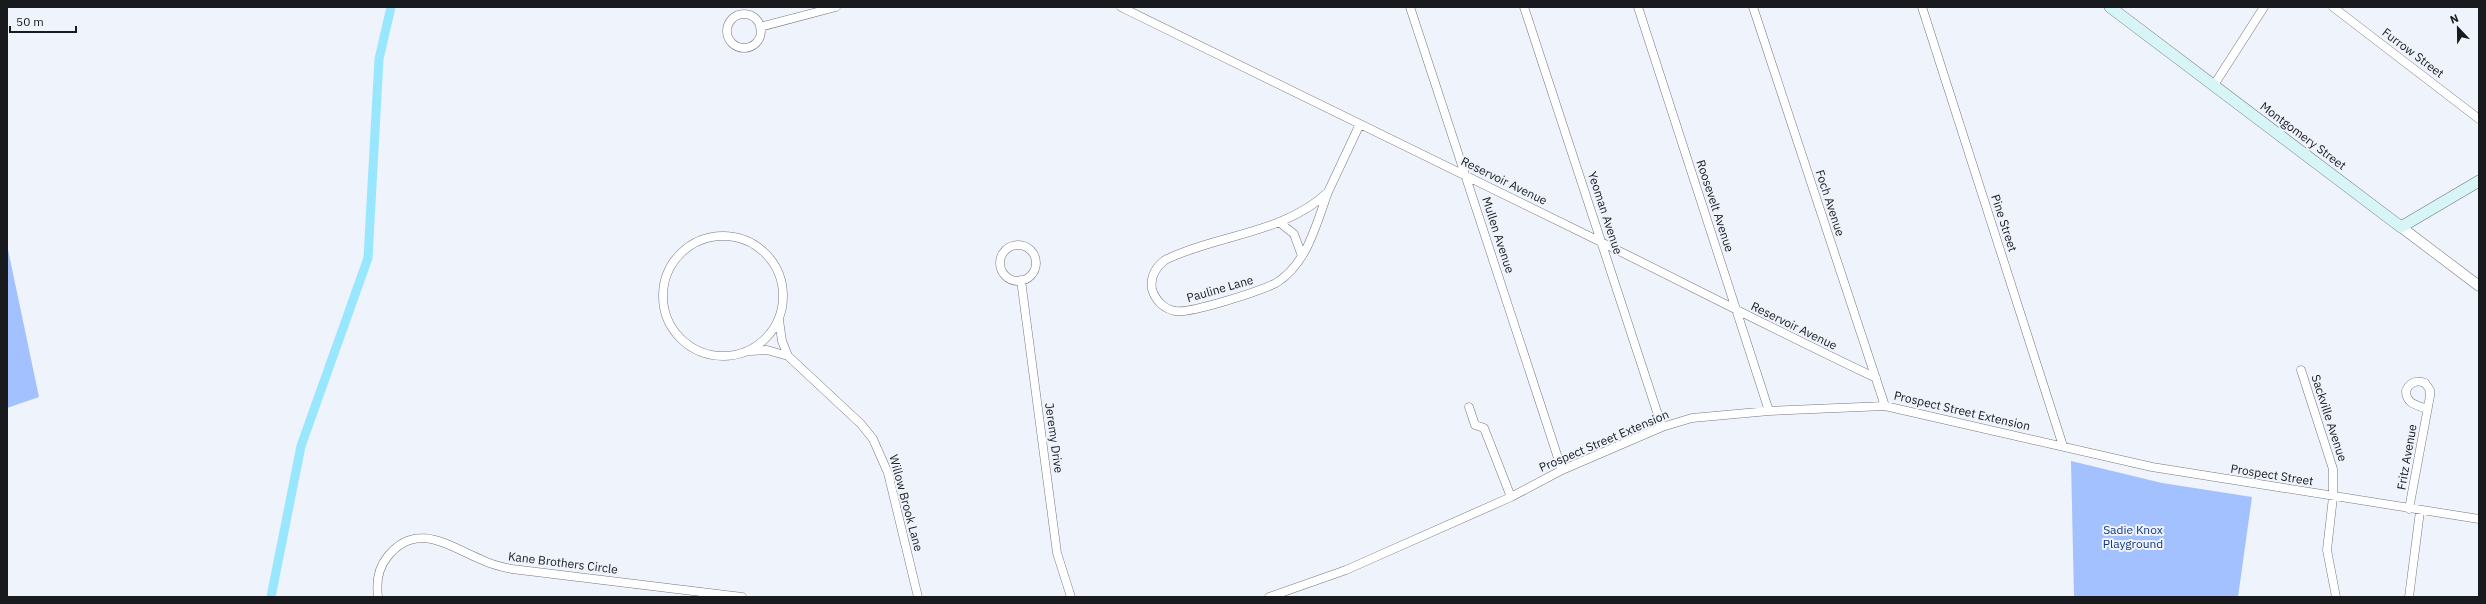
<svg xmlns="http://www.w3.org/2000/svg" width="2486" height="604" font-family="'IBM Plex Sans',sans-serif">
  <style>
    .green { fill: #a2c1fe }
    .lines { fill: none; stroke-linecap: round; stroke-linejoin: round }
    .canal { stroke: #98e7fe; stroke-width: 9 }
    .minor-casing { stroke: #747880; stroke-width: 9 }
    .tertiary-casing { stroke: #747880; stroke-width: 11 }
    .secondary-casing { stroke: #747880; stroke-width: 12 }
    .minor { stroke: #fff; stroke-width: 8 }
    .tertiary { stroke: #fff; stroke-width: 10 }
    .secondary { stroke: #d7f5f6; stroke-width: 11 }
    .labels { text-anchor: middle; stroke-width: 4; stroke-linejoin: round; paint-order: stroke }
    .street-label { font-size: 12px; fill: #181a1d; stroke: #eef3fc }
    .park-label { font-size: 12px; fill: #143581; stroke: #eef3fc }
  </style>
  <rect width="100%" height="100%" fill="#eef3fc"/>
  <!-- green -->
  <path class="green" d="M 7,245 L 39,397 L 7,408 Z
    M 2071,461 L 2162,483 L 2252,497 L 2238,597 L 2074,597 Z"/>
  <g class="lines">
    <!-- canal -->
    <path class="canal" d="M 271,597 L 301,446 L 368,258 L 379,59 L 391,7"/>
    <!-- minor casing -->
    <g class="minor-casing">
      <path id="minor" d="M 1121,7 C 1280,86 1440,163 1599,241 C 1692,287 1783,334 1876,378
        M 1410,7 L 1562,470
        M 1524,7 L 1662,427
        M 1638,7 L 1769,411
        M 1753,7 L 1885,406
        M 1922,7 L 2063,446
        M 2333,7 L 2479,119
        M727 31a17 17 0 1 1 34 0a17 17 0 1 1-34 0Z
        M 760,27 L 836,7
        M 2214,85 L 2264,7
        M 1328,192 C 1316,225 1307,264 1276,283 C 1260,291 1190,314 1175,311 C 1164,309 1155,300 1152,289 C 1150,277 1156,267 1165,260 C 1218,234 1284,234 1328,192 L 1359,126
        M 1279,222 L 1294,234 L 1302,256
        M663 296a60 60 0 1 1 120 0a60 60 0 1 1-120 0Z
        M1000 263a18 18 0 1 1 36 0a18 18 0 1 1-36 0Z
        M 1021,280 L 1057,553 L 1071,597
        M 779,320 L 782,341 L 788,356
        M 750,351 L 767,350 L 788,356 L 861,424 L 873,439 L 888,473 L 918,597
        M 2301,370 L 2333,469 L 2333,497 L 2327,550 L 2336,597
        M 1469,407 L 1475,425 L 1484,428 L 1511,497
        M 2409,509 L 2430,396 L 2430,390 L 2425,383 C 2416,379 2409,383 2406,391 C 2406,404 2417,405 2427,409
        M 378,597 C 376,582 378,568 388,556 C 416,521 449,546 480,559 C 490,564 501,567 512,569 L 742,597
        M 1269,597 L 1346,570 L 1511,497 L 1562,470 L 1662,427 L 1692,418 L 1769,411 L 1885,406 L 2152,467 L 2479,519
        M 2409,597 L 2420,511"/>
    </g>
    <!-- tertiary casing -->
    <g class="tertiary-casing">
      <path id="tertiary" d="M 2401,227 L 2479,286"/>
    </g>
    <!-- secondary casing -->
    <g class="secondary-casing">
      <path id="secondary" d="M 2110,7 L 2401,227 L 2479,181"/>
    </g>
    <!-- minor -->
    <use href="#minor" class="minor"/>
    <!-- tertiary -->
    <use href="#tertiary" class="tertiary"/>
    <!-- secondary -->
    <use href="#secondary" class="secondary"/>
  </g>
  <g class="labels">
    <!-- street labels -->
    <g class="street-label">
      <text transform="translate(2413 53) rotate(37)" y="4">Furrow Street</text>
      <text transform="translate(2303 136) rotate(37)" y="4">Montgomery Street</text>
      <text transform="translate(1504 181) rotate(26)" y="4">Reservoir Avenue</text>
      <text transform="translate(1830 203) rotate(72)" y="4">Foch Avenue</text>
      <text transform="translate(1715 206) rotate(72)" y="4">Roosevelt Avenue</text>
      <text transform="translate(1605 213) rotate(72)" y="4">Yeoman Avenue</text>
      <text transform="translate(2004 223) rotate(72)" y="4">Pine Street</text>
      <text transform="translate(1498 235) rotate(72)" y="4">Mullen Avenue</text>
      <text transform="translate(1220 289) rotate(-16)" y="4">Pauline Lane</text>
      <text transform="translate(1794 326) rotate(26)" y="4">Reservoir Avenue</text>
      <text transform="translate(1962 411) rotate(13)" y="4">Prospect Street Extension</text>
      <text transform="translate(2329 418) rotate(72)" y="4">Sackville Avenue</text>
      <text transform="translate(1054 438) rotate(82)" y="4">Jeremy Drive</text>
      <text transform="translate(1604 441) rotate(-23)" y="4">Prospect Street Extension</text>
      <text transform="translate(2407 457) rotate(-80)" y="4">Fritz Avenue</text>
      <text transform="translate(2272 475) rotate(9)" y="4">Prospect Street</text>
      <text transform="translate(906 503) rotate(75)" y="4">Willow Brook Lane</text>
      <text transform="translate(563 563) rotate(7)" y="4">Kane Brothers Circle</text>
    </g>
    <!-- park labels -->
    <g class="park-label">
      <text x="2133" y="534">Sadie Knox<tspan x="2133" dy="14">Playground</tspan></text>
    </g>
  </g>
  <!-- border -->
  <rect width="2486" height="604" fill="none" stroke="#181a1d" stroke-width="16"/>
  <!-- north arrow -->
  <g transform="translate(2458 28) rotate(338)" stroke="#eef3fc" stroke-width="3" paint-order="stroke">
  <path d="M0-3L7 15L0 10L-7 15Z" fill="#181a1d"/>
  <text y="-6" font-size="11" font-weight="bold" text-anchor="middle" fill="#181a1d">N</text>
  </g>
  <!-- scale -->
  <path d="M10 26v6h66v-6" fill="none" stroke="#181a1d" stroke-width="2"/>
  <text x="16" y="26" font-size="12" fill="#181a1d" stroke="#eef3fc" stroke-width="3" paint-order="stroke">50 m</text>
</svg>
